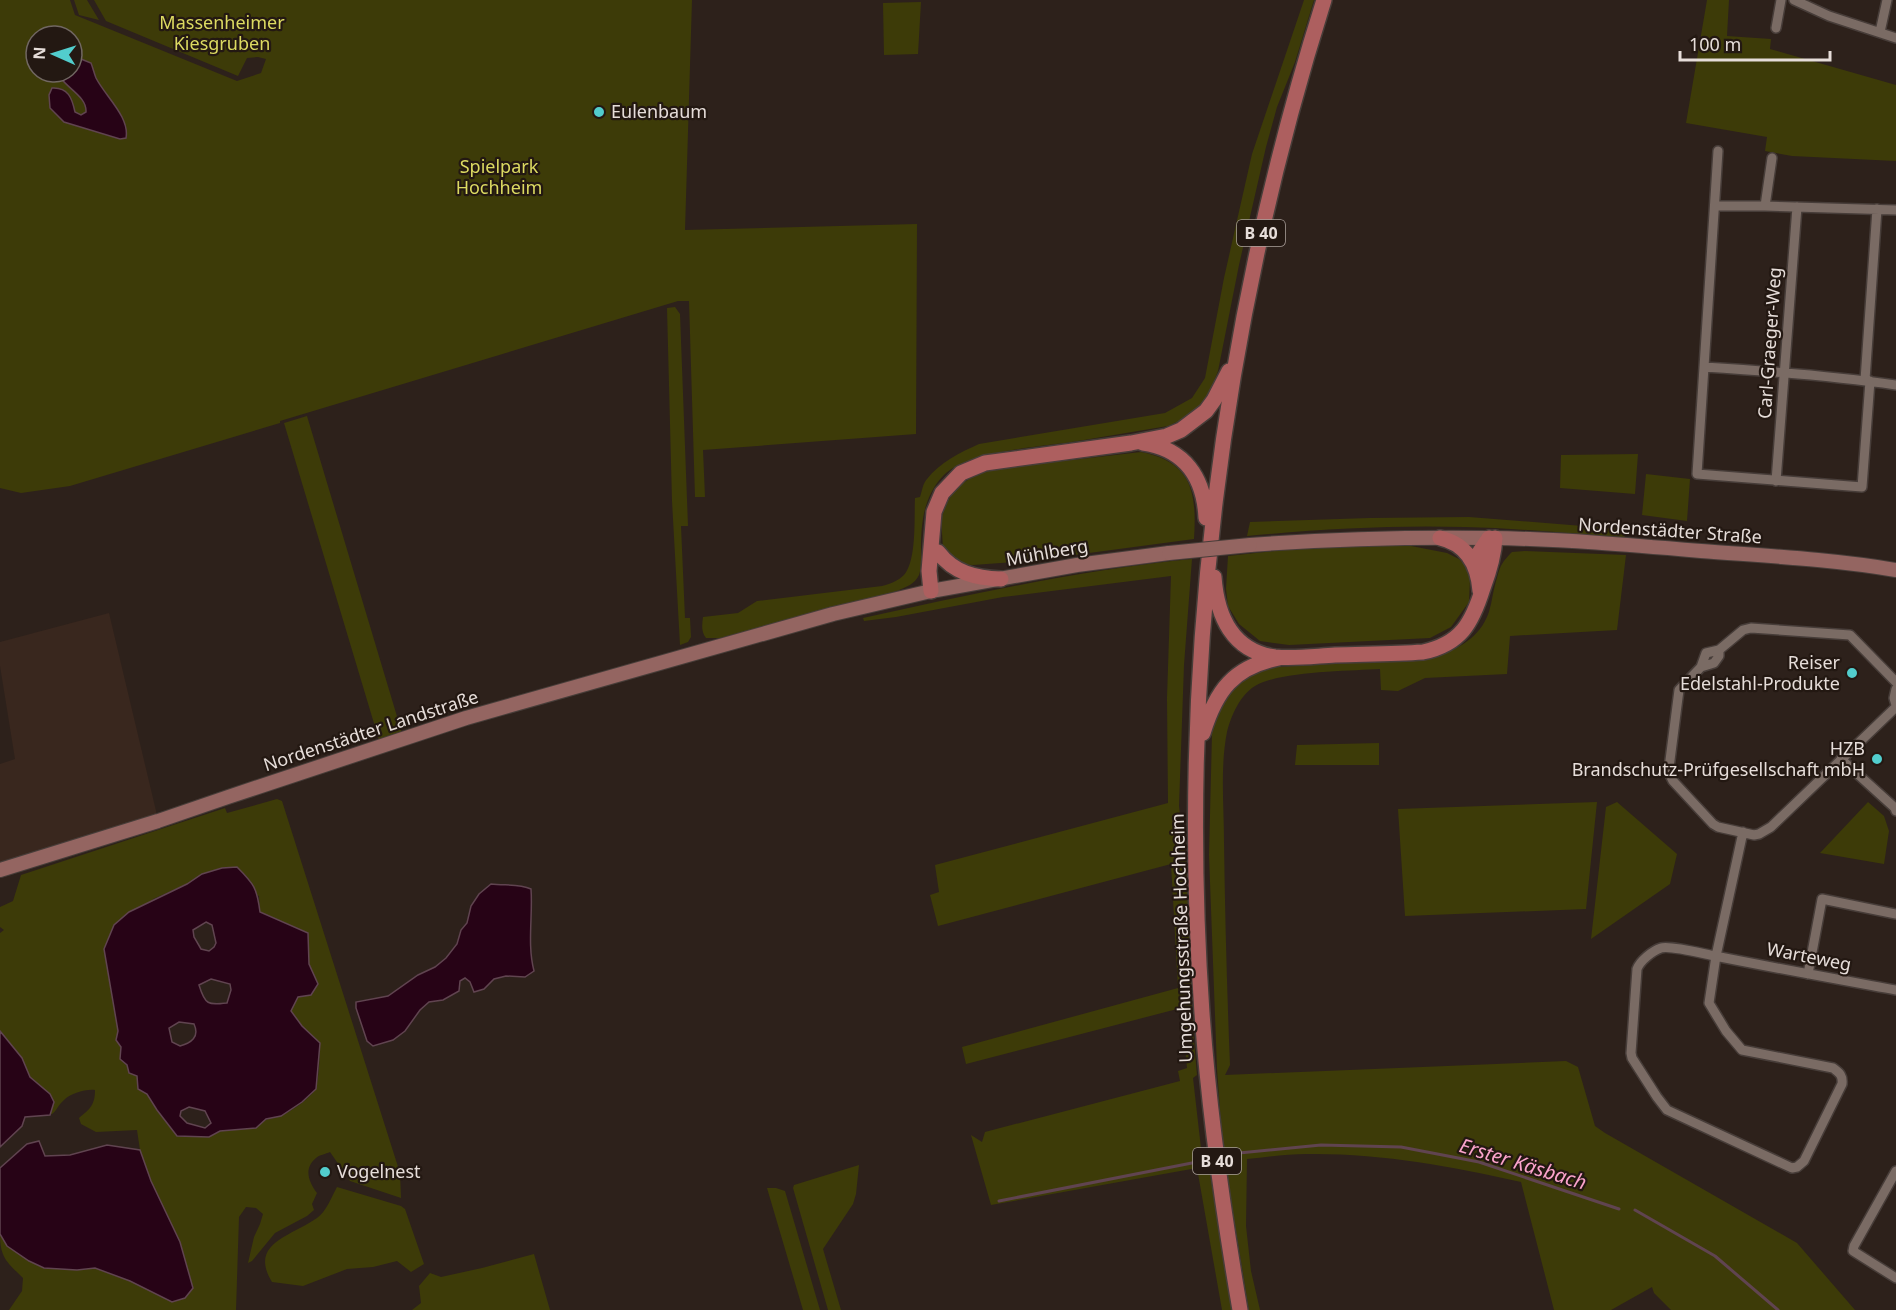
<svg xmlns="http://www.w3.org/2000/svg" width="1896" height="1310" font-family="'Noto Sans',sans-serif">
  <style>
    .built { fill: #39271e }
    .green { fill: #3d3b08; fill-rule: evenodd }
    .water { fill: #270316; stroke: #604450; stroke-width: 1.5; fill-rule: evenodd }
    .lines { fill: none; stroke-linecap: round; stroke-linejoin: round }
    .stream { stroke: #604450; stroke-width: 3 }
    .street-casing { stroke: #473d39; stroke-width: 12 }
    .secondary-casing { stroke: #473d39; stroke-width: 16 }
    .primary-casing { stroke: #473d39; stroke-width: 18 }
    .street { stroke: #7a6b64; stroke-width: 9 }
    .secondary { stroke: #946561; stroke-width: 14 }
    .primary { stroke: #ad5f5f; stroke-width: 15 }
    .secondary-bridge-casing { stroke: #473d39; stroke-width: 16; stroke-linecap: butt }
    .secondary-bridge { stroke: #946561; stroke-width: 14 }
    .poi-dot { fill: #52cdcd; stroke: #231812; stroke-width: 2 }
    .labels { text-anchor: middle; stroke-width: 4.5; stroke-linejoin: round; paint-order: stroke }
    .shield { fill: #231812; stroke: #aca29d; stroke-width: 1.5 }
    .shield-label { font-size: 16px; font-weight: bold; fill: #e6ddd9 }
    .park-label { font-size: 18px; fill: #dcda61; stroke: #231812 }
    .poi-label { font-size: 18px; fill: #e6ddd9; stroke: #231812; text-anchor: start }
    .street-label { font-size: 18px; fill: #e6ddd9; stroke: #231812 }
    .water-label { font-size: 20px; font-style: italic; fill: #fba3cb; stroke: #231812 }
  </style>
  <rect width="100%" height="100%" fill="#2d211b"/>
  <!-- built -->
  <path class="built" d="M 109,613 L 157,815 L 0,862 L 0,764 L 15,759 L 0,666 L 0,642 Z"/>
  <!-- green -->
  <path class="green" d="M 0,0 L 70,0 L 75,15 L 237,81 L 261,73 L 266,59 L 258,57 L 247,58 L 238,76 L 106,21 L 94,0 L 692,0 L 685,230 L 917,224 L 916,434 L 703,450 L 705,497 L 695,497 L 689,301 L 678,301 L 280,421 L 280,423 L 70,486 L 21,493 L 0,488 ZM 36,36 L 72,36 L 72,72 L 36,72 Z
    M 74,0 L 87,0 L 99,20 L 79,15 Z
    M 1304,0 L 1314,0 L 1295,62 L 1277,107 L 1266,147 L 1239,265 L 1218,371 L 1209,394 L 1200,406 L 1188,417 L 1168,426 C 1138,431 1108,436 1078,441 C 1043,447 968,450 943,476 C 924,496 921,522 921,548 C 921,557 922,567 919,575 C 915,584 906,587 897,591 L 720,638 L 706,638 C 701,632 702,625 703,617 L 738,613 L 757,601 L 882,586 C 890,584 898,581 904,575 C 917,560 914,517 915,498 L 920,497 C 922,491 923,483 927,479 C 939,463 961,452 979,444 L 1165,413 L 1192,398 L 1205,378 L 1224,278 L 1252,154 Z
    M 1707,0 L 1729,0 L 1727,36 L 1771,39 L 1770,49 L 1896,85 L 1896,161 L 1792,156 L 1765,151 L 1767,137 L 1686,123 Z
    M 921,2 L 918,54 L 884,55 L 883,3 Z
    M 675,307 L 680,314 L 688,526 L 681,526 L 685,618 L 690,618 L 691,637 L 688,642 L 680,645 L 672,501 L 667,308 Z
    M 307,416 L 402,733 L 379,740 L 284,423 Z
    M 1141,452 C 1192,462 1197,492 1194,539 L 1029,561 L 973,565 L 956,564 L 943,548 L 941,518 L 948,501 L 956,488 L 969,479 L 984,472 L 1012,467 Z
    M 1638,454 L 1635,494 L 1560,488 L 1561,455 Z
    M 1646,474 L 1690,479 L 1687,521 L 1642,515 Z
    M 1469,517 L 1620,529 L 1627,530 L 1628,534 L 1624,537 C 1572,534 1518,528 1465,527 C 1392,525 1320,529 1247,536 L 1250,522 L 1370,518 Z
    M 1377,545 L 1406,545 L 1447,553 L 1459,559 L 1468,568 L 1470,579 L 1469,602 L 1451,627 L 1430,638 L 1289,645 L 1260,641 L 1239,624 L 1228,606 L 1226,589 L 1228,556 L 1313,547 Z
    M 1525,551 L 1626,555 L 1617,630 L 1510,636 L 1507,674 L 1425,678 L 1398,691 L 1381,690 L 1380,669 C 1349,671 1280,671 1255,686 C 1240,695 1231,716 1227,732 C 1220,767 1224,806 1224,842 C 1225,916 1227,991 1230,1065 L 1225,1075 L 1566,1061 L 1578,1067 L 1595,1126 L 1605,1133 L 1797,1243 L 1855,1310 L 1671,1310 L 1654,1293 L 1652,1287 L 1611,1310 L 1554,1310 L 1521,1182 C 1451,1166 1379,1153 1307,1154 C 1287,1154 1267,1157 1247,1159 L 1246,1226 L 1251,1271 L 1260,1310 L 1249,1310 L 1223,1151 L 1217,1069 L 1209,855 L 1212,734 C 1217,696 1240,674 1278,667 L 1423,659 C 1447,654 1473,644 1485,621 C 1491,611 1492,596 1495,585 C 1500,568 1499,565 1512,552 Z
    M 1192,559 L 1184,665 L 1179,806 L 1186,863 L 1192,1018 L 1197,1075 L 1193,1078 L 1202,1157 L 1204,1166 L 1209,1168 L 1232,1310 L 1222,1310 L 1197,1168 L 991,1205 L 971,1135 L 982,1142 L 985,1132 L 1180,1081 L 1178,1071 L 1187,1068 L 1181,1008 L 966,1064 L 962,1047 L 1178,988 L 1171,864 L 938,926 L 930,895 L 939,892 L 935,865 L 1168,803 L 1167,698 L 1171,576 L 1003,597 L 896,617 L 864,621 L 863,618 C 972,594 1081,570 1192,559 Z
    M 1379,743 L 1379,765 L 1295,765 L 1297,745 Z
    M 277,799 L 282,801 L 400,1173 L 401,1198 L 350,1181 L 330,1152 C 326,1154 319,1155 316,1158 C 303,1169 309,1182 317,1193 L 312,1204 L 314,1210 L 307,1216 L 275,1233 L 252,1261 L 248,1263 L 254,1237 L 260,1224 L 263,1214 L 256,1208 L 246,1207 L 239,1217 L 236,1310 L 9,1310 L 22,1291 L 23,1278 C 7,1262 0,1258 0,1234 L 7,1246 L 77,1270 L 95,1268 L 130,1281 L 172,1302 L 180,1242 L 150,1181 L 140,1150 L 137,1130 L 96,1132 L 81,1124 L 79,1118 C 90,1109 95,1105 95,1090 C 85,1089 71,1093 63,1101 C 57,1106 57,1112 50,1115 L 54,1102 L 50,1094 L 30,1077 L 21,1058 L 0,1031 L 0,933 L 4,930 L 0,927 L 0,907 L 13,901 L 21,875 L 225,808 L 227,813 ZM 202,874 L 259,896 L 260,912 L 308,933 L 309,964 L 318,984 L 298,997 L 291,1011 L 302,1026 L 320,1043 C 320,1053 319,1083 315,1090 C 308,1100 291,1111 281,1116 C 266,1121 269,1116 256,1128 L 220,1131 L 209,1137 L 177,1136 L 157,1110 L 137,1076 L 120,1059 L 121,1047 L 116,1040 L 118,1031 L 109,978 L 153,899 L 187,884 Z
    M 1597,802 L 1586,909 L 1405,916 L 1398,809 Z
    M 1617,802 L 1677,854 L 1670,884 L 1591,939 L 1606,807 Z
    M 1868,802 L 1884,816 L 1889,831 L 1884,864 L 1820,853 Z
    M 859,1165 L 856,1194 L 853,1204 L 823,1249 L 841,1310 L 828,1310 L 793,1188 L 794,1185 Z
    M 337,1187 L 401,1206 L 405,1209 L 424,1264 L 411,1272 L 397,1261 L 373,1267 L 347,1269 L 303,1286 L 272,1282 C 248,1243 292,1236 317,1218 C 326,1212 332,1196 337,1187 Z
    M 767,1188 L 776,1188 L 785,1191 L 820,1310 L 803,1310 Z
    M 534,1254 L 550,1310 L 412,1310 L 421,1303 L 419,1286 L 430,1273 L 441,1277 L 482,1268 Z"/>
  <!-- water -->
  <path class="water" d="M 81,59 L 91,63 C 93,68 94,73 96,78 C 105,96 130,117 126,138 L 120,139 L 64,122 L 50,108 L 49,95 L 52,88 C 68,87 72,98 75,112 L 81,115 L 86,112 C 87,97 68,89 60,77 L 62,72 L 72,72 L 72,63 Z
    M 237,867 C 254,884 257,888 260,912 L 308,933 L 309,964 L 318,984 L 311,995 L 298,997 L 291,1011 L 302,1026 L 320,1043 L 316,1089 L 302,1102 L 281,1116 L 266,1119 L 256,1128 L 220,1131 L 209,1137 L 177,1136 L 157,1110 L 147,1094 L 138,1089 L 137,1076 L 129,1073 L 127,1065 L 120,1059 L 121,1047 L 116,1040 L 118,1031 L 104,949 L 114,925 L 129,912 L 187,884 L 202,874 L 222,868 ZM 206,922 L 212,925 L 216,943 L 214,947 L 209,951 L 201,949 L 194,937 L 193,930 ZM 211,979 L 230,984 L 231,990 L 227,1003 C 208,1005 205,1005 199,985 ZM 179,1022 L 194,1024 C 200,1037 191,1043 180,1046 L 172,1042 L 169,1028 ZM 189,1107 L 205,1111 L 211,1123 L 205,1128 L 187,1123 L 180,1116 L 181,1111 Z
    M 491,884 C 504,886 518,883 531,889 C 533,916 527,944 534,971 L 525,977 L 506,976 L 494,979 L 484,989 L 474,992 L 470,982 L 465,978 L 460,981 L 459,991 L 443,1000 L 429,1002 L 420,1010 L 405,1031 L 393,1040 L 373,1046 L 367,1041 L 356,1008 L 356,1002 L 388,996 L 418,975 L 435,967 L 446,958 L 457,944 L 461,930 L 467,923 L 471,906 L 479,894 Z
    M 0,1031 L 22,1058 L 30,1077 L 50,1094 L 54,1102 L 50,1115 L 25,1117 L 22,1126 L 0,1147 Z
    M 39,1141 L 45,1156 L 70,1155 L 107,1145 L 140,1150 L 151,1181 L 180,1242 L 193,1288 L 185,1298 L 172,1302 L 130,1281 L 95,1268 L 77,1270 L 44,1268 L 29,1261 L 7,1246 L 0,1234 L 0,1168 L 27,1144 Z"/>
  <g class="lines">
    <!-- stream -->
    <path class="stream" d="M 1239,1153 L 1321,1145 L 1401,1147 L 1479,1162 L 1619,1209
      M 999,1201 L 1202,1161
      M 1635,1210 L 1715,1256 L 1778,1310"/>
    <!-- street casing -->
    <g class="street-casing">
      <path id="street" d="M 1794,0 L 1829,16 L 1896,38
        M 1776,28 L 1781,0
        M 1880,32 L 1887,0
        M 1718,151 L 1704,367 C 1768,371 1832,376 1896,385
        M 1715,206 L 1765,206 L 1896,210
        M 1765,206 L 1772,158
        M 1704,367 L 1697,474 L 1862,487 L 1870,381
        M 1865,380 L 1877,209
        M 1776,481 L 1797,207
        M 1701,667 L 1714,663 L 1719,656 L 1719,650
        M 1896,682 L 1850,635 L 1751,628 L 1743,630 L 1719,650 L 1706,653 L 1701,667 L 1679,690 L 1669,768 L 1670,775 L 1673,781 L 1713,824 L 1718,827 L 1754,835 L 1759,834 L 1771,827 L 1896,707
        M 1896,689 L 1894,698 L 1896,705
        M 1841,759 L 1895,808 L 1896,811
        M 1743,832 L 1716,956 L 1709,1003 L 1726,1031 L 1742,1050 L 1833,1068 C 1840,1073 1843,1076 1842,1084 L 1804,1161 L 1797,1167 L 1792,1168 L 1667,1110 L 1657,1097 L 1632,1058 L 1631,1053 L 1637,969 C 1640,961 1652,951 1661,948 C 1670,945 1704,954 1715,956 C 1775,968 1836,979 1896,990
        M 1808,974 L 1822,899 L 1896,914
        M 1896,1171 L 1854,1246 L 1853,1251 L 1896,1278"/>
    </g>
    <!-- secondary casing -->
    <g class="secondary-casing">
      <path id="secondary" d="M 1250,545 C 1330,539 1411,537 1491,538 C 1561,539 1631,545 1701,551 C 1766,556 1831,559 1896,570
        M 0,870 L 158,821 L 228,797 L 466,718 L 833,614 L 931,591 L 1077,565 L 1169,553"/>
    </g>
    <!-- primary casing -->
    <g class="primary-casing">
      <path id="primary" d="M 1143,443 C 1185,449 1204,478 1206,518
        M 1440,538 C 1467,544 1478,565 1480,591
        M 938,552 C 954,573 975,578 1001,579
        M 1478,571 L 1479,553 L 1489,538
        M 1214,577 C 1217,616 1232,651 1275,657 C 1295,659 1316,656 1335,655 C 1364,654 1394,654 1423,652 C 1461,644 1472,623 1483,588 C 1489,572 1494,556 1495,538
        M 931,591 L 929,571 L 934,512 L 942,493 L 961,473 L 985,463 L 1131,443 L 1167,436 L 1181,430 L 1206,411 L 1214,400 L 1229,371
        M 1203,733 C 1216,691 1233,667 1279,658
        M 1240,1310 C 1223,1211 1209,1112 1202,1013 C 1178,671 1221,326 1324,0"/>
    </g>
    <!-- street -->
    <use href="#street" class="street"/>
    <!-- secondary -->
    <use href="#secondary" class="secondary"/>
    <!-- primary -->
    <use href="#primary" class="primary"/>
    <!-- secondary-bridge casing -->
    <g class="secondary-bridge-casing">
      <path id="secondary-bridge" d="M 1169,553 L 1250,545"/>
    </g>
    <!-- secondary-bridge -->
    <use href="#secondary-bridge" class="secondary-bridge"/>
  </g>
  <!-- markers -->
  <g class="poi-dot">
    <circle cx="599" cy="112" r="6"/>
    <circle cx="1852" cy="673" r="6"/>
    <circle cx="1877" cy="759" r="6"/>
    <circle cx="325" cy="1172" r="6"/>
  </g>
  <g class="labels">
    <!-- shield labels -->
    <g class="shield">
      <rect x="1237" y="220" width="48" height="26" rx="4.5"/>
      <rect x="1193" y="1148" width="48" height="26" rx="4.5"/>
    </g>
    <g class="shield-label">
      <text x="1261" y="239">B 40</text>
      <text x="1217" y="1167">B 40</text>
    </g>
    <!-- park labels -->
    <g class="park-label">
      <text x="222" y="29">Massenheimer<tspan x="222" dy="21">Kiesgruben</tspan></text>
      <text x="499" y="173">Spielpark<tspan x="499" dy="21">Hochheim</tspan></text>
    </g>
    <!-- poi labels -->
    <g class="poi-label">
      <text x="611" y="118">Eulenbaum</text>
      <text x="1840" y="669" text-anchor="end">Reiser<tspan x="1840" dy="21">Edelstahl-Produkte</tspan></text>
      <text x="1865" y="755" text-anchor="end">HZB<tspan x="1865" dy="21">Brandschutz-Prüfgesellschaft mbH</tspan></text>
      <text x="337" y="1178">Vogelnest</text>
    </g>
    <!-- street labels -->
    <g class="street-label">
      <text transform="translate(1770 343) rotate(-86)" y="6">Carl-Graeger-Weg</text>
      <text transform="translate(1670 531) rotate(4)" y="6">Nordenstädter Straße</text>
      <text transform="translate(1047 553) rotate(-10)" y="6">Mühlberg</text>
      <text transform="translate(371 731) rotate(-18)" y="6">Nordenstädter Landstraße</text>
      <text transform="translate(1182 938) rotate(-92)" y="6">Umgehungsstraße Hochheim</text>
      <text transform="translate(1809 957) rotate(11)" y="6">Warteweg</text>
    </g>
    <!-- water labels -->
    <g class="water-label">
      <text transform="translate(1523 1164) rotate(17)" y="7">Erster Käsbach</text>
    </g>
  </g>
  <!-- north arrow -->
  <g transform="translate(54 54) rotate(273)"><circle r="28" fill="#231812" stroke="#716762" stroke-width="1.5"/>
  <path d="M0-4.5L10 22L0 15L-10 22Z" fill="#52cdcd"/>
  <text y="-9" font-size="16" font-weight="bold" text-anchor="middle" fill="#e6ddd9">N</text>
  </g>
  <!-- scale -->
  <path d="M1680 51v9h150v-9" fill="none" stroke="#e6ddd9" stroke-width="3"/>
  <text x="1689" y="51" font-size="18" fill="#e6ddd9" stroke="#231812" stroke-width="4.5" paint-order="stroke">100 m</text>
</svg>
